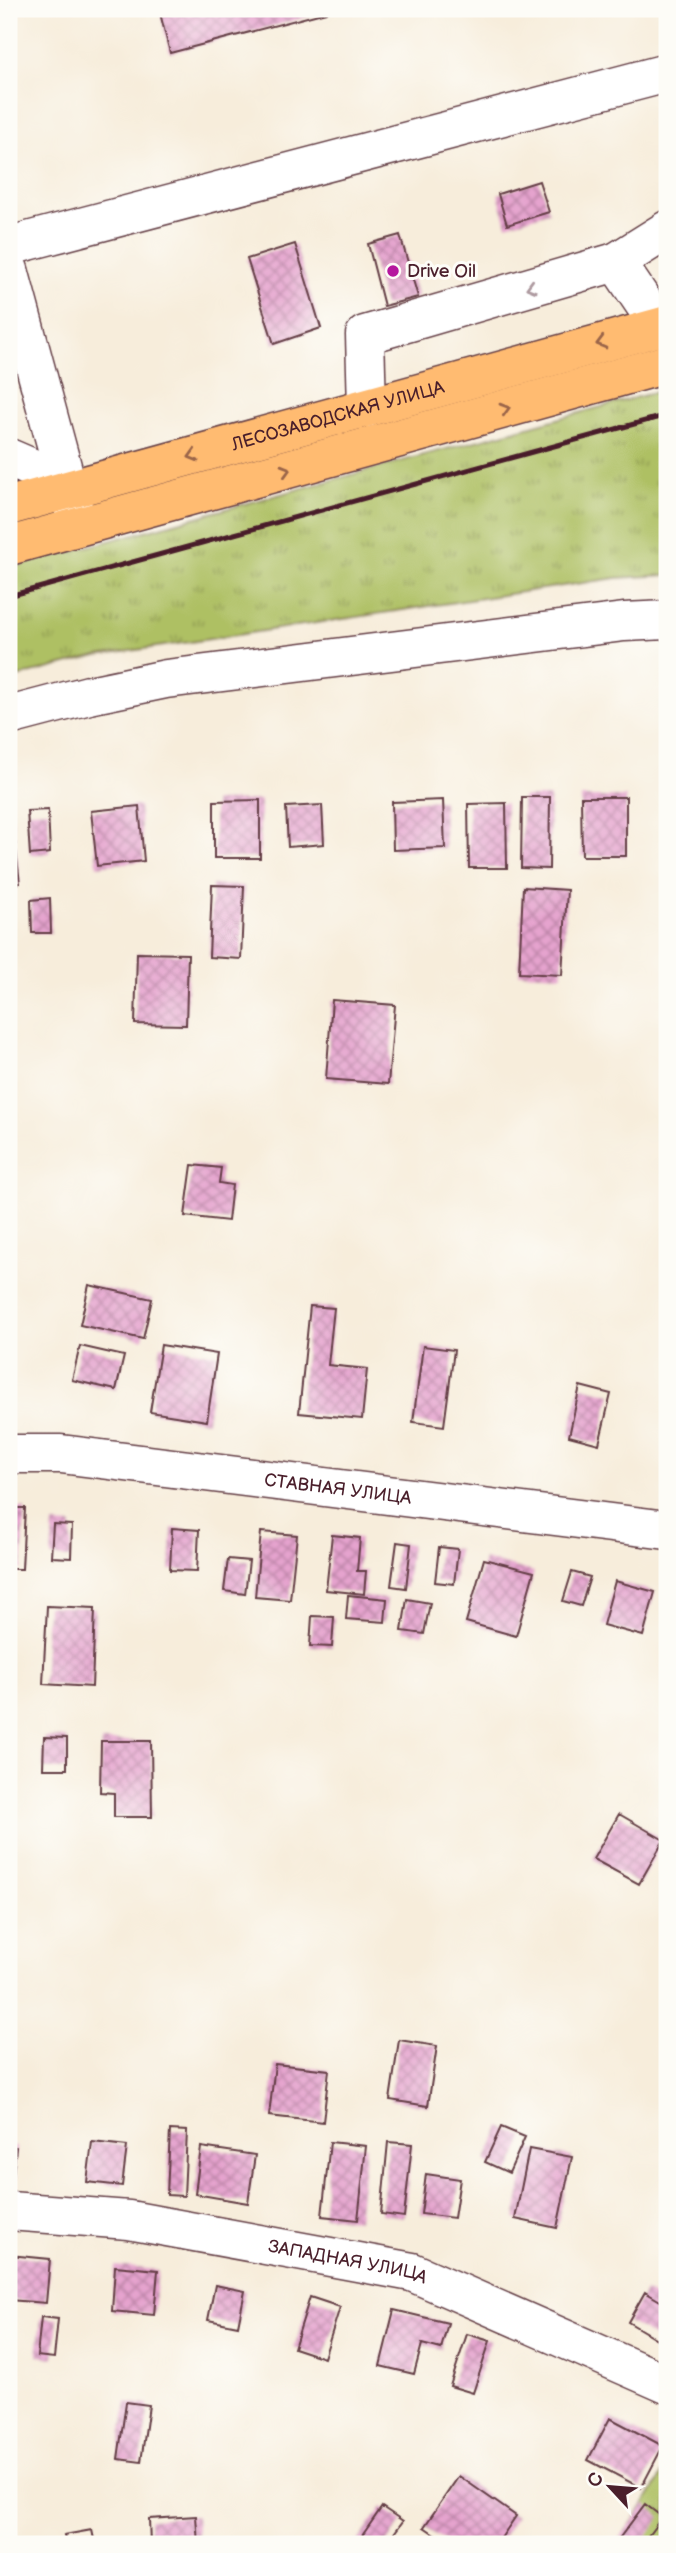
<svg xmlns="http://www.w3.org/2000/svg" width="676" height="2553" font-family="'Balsamiq Sans',sans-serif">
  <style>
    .grass { fill: url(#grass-tufts); stroke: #7c7047; stroke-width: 2 }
    .building { fill: url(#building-cross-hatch) }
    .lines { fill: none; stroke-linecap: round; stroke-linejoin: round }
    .minor-casing { stroke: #643e45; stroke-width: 41 }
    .major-casing { stroke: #643e45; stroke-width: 41 }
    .minor { stroke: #fff; stroke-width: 38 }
    .major { stroke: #ffbb71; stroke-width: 38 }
    .rail { stroke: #4a1f2b; stroke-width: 5 }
    .oneway { stroke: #ae9aa0 }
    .oneway2 { stroke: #9b654a }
    .poi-dot { fill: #b5179e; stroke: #fdfcf7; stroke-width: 2.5 }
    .labels { text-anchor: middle; stroke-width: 6; stroke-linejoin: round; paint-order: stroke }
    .poi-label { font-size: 18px; fill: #4a1f2b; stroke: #fdfcf7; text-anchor: start }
    .street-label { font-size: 18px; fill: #4a1f2b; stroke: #fdfcf7 }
  </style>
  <defs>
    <pattern id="grass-tufts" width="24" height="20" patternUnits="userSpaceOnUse" patternTransform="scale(1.75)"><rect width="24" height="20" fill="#aec063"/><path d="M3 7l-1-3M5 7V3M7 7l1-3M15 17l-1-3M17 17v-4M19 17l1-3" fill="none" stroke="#909b52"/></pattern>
    <pattern id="building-cross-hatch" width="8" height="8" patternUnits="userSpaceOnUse" patternTransform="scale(1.75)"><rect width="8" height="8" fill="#e5a3ce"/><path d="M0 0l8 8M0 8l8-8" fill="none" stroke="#bc84a7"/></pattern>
  </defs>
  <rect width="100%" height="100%" fill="#fdfcf7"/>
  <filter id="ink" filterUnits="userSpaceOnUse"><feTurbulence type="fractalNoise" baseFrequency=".0143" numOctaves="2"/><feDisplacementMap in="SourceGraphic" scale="14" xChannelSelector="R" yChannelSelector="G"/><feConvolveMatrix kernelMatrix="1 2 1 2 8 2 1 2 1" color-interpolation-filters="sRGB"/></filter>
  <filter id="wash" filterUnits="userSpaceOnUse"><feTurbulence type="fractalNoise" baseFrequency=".00686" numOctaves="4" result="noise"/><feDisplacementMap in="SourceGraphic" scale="28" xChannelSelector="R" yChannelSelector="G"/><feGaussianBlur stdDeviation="1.57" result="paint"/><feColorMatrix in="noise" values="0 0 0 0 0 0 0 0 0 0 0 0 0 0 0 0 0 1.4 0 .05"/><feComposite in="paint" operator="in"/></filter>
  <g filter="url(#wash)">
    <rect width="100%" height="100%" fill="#f7eddb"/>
    <!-- grass -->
    <path class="grass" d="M 667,389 L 667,575 L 616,578 L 97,656 L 9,679 L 9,568 Z
      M 667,2466 L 667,2544 L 617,2544 L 645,2504 Z"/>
    <g id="blocks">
      <!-- building -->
      <path class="building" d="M 159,9 L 334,9 L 334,10 L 170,53 Z
        M 539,181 L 549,212 L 507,225 L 498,194 Z
        M 400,235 L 418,297 L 384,306 L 368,244 Z
        M 295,244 L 321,328 L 274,344 L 247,259 Z
        M 522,797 L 550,797 L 549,869 L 521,868 Z
        M 581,797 L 626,797 L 626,856 L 582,856 Z
        M 260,800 L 260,858 L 214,858 L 214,801 Z
        M 443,800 L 445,848 L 393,850 L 392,802 Z
        M 506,803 L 507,868 L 469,868 L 468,804 Z
        M 322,805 L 324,844 L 288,847 L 286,807 Z
        M 139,806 L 144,861 L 97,866 L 91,811 Z
        M 48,810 L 50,853 L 30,855 L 27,811 Z
        M 9,817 L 12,817 L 20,883 L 9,884 Z
        M 212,885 L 244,886 L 241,959 L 209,957 Z
        M 523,887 L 567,890 L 562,975 L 519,973 Z
        M 50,898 L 51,933 L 32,933 L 31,900 Z
        M 137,953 L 188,954 L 186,1025 L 135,1024 Z
        M 332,1000 L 395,1005 L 388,1084 L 326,1079 Z
        M 192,1165 L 221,1168 L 219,1183 L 232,1185 L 228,1221 L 185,1216 Z
        M 89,1285 L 152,1299 L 143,1339 L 80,1325 Z
        M 310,1306 L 334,1308 L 328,1365 L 367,1369 L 362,1419 L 299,1413 Z
        M 161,1345 L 217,1354 L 207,1421 L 150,1412 Z
        M 80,1346 L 124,1356 L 116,1390 L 72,1380 Z
        M 423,1346 L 454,1350 L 444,1426 L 413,1422 Z
        M 580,1386 L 611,1394 L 599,1444 L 569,1436 Z
        M 9,1508 L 25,1508 L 22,1569 L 9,1569 Z
        M 53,1524 L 72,1525 L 71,1558 L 51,1557 Z
        M 172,1528 L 199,1530 L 197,1571 L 170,1570 Z
        M 261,1532 L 297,1535 L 290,1600 L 255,1597 Z
        M 332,1535 L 360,1538 L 357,1571 L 366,1571 L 364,1594 L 326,1590 Z
        M 397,1542 L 411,1544 L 406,1588 L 391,1586 Z
        M 439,1547 L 458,1549 L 454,1584 L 435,1582 Z
        M 228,1559 L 249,1561 L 245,1594 L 224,1591 Z
        M 484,1559 L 534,1572 L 516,1636 L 466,1622 Z
        M 572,1572 L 590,1577 L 581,1606 L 563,1601 Z
        M 615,1581 L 655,1592 L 643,1636 L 603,1625 Z
        M 348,1595 L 387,1599 L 385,1622 L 346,1619 Z
        M 407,1599 L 430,1603 L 424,1634 L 402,1631 Z
        M 47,1606 L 95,1608 L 92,1687 L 43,1684 Z
        M 312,1616 L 334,1617 L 332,1647 L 310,1646 Z
        M 44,1737 L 67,1738 L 67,1769 L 43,1769 Z
        M 101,1741 L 151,1741 L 152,1817 L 114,1817 L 114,1793 L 100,1792 Z
        M 619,1814 L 664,1840 L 639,1884 L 593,1859 Z
        M 399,2040 L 437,2046 L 428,2106 L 390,2100 Z
        M 275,2064 L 329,2070 L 323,2122 L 269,2116 Z
        M 501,2127 L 525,2137 L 509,2173 L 485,2162 Z
        M 170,2130 L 187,2131 L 184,2196 L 167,2195 Z
        M 92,2142 L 127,2146 L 122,2186 L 87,2182 Z
        M 330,2142 L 366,2146 L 358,2220 L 322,2216 Z
        M 388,2142 L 412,2144 L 404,2217 L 381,2214 Z
        M 9,2146 L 16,2147 L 13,2176 L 9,2175 Z
        M 201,2147 L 255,2155 L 248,2203 L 195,2194 Z
        M 529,2149 L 572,2157 L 557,2228 L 515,2219 Z
        M 426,2174 L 460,2179 L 454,2218 L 421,2214 Z
        M 9,2255 L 50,2259 L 46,2303 L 9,2300 Z
        M 115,2266 L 158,2270 L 154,2315 L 112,2311 Z
        M 215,2285 L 245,2291 L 238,2326 L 208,2320 Z
        M 645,2292 L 667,2305 L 667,2345 L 628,2322 Z
        M 310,2297 L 340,2307 L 324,2358 L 294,2348 Z
        M 394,2310 L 448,2323 L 441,2349 L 422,2344 L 414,2374 L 380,2366 Z
        M 41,2317 L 58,2319 L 54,2358 L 37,2356 Z
        M 467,2334 L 490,2341 L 473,2393 L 450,2386 Z
        M 126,2402 L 149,2405 L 141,2462 L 118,2459 Z
        M 610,2418 L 663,2446 L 641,2488 L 588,2460 Z
        M 459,2476 L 516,2516 L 497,2544 L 449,2544 L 424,2527 Z
        M 645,2504 L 662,2517 L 642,2544 L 615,2544 Z
        M 382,2507 L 403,2521 L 386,2544 L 359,2544 L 357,2543 Z
        M 196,2516 L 198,2544 L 150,2544 L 149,2519 Z
        M 92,2530 L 95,2544 L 66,2544 L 64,2535 Z"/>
    </g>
  </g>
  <g filter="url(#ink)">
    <use href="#blocks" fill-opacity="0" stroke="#643e45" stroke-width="2"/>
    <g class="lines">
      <!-- minor casing -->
      <g class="minor-casing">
        <g id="minor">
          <path d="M 9,246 L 667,73"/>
          <path d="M 616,262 L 667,230"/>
          <path d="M 9,270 L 77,522"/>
          <path d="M 367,408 L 365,335 L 616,262 L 660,327"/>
          <path d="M 9,458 L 67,483"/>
          <path d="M 9,716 L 89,695 L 166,679 L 624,622 L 667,620"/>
          <path id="s1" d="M 9,1454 L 61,1454 L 667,1530"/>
          <path id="s2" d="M 9,2211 L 129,2220 L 412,2272 L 667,2384"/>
        </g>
      </g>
      <!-- major casing -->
      <g class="major-casing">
        <g id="major">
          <path id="s3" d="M 9,506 L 667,325"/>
          <path d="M 9,546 L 667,364"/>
        </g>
      </g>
      <!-- minor -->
      <use href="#minor" class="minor"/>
      <!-- major -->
      <use href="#major" class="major"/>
      <!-- rail -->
      <path class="rail" d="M 9,596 L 667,415"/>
    </g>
    <!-- one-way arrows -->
    <defs><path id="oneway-chevron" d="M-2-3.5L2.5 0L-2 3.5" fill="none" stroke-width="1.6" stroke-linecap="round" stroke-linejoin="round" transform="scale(1.75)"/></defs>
    <use class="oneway" href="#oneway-chevron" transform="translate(531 287) rotate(164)"/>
    <g class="oneway2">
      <use href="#oneway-chevron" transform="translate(601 343) rotate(165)"/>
      <use href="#oneway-chevron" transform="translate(505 409) rotate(-16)"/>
      <use href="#oneway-chevron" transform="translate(193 456) rotate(164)"/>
      <use href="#oneway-chevron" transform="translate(286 470) rotate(-16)"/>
    </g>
  </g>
  <!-- markers -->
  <circle class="poi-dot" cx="393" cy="271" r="7"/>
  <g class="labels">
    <!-- poi labels -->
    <g class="poi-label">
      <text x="407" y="277">Drive Oil</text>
    </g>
    <!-- street labels -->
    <g class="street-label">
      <text dy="6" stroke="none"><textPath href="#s3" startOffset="341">ЛЕСОЗАВОДСКАЯ УЛИЦА</textPath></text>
      <text dy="6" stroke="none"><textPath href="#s1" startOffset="331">СТАВНАЯ УЛИЦА</textPath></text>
      <text dy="6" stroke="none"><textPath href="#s2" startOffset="343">ЗАПАДНАЯ УЛИЦА</textPath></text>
    </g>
  </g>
  <!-- margin -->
  <rect width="676" height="2553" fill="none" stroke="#fdfcf7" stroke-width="35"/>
  <!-- north arrow -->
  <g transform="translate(610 2487) rotate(296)" stroke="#fdfcf7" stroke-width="5" paint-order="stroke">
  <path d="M0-5L12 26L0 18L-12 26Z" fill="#4a1f2b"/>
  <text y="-10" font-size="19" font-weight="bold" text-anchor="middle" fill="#4a1f2b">С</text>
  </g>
</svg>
